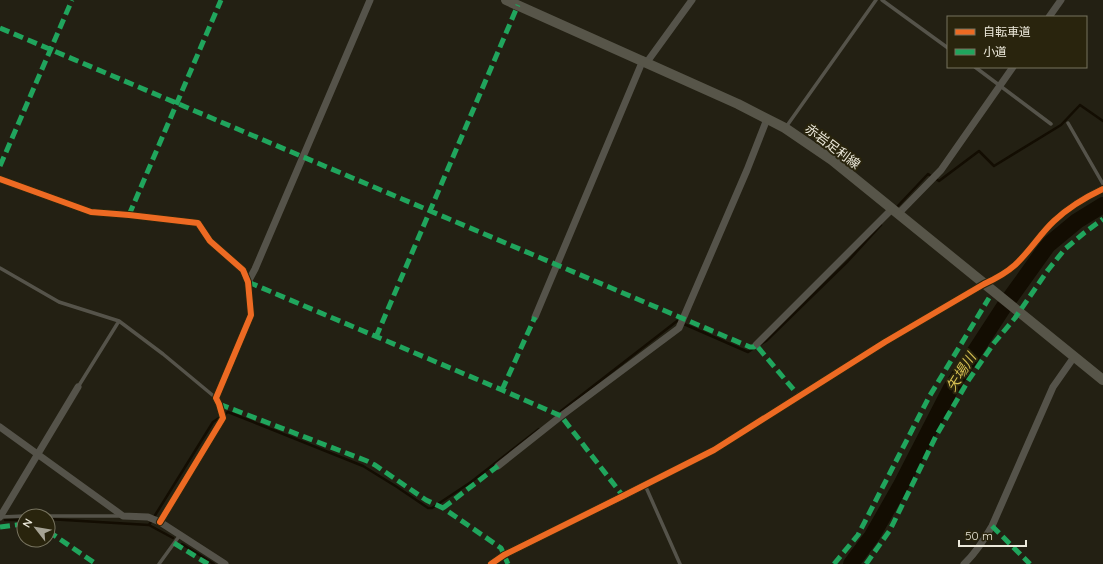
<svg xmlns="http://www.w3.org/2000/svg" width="1103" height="564" font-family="Quicksand,'Noto Sans JP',sans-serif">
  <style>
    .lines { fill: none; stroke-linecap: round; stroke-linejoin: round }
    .stream { stroke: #130d02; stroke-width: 2.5 }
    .river { stroke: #130d02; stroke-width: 16 }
    .service { stroke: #55534a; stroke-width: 3.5 }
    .minor { stroke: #55534a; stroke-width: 7 }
    .secondary { stroke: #575549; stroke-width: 10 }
    .quiet { stroke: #20a55d; stroke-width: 5; stroke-dasharray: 10 5; stroke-linecap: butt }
    .cycleway-casing { stroke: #29240d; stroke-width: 8 }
    .cycleway { stroke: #ed6a23; stroke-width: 6 }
    .labels { text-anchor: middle; stroke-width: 4; stroke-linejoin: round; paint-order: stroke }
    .street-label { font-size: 13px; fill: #ece9db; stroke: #29240d }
    .water-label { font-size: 14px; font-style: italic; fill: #d6bf52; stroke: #29240d }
  </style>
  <rect width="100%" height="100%" fill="#232013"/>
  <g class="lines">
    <!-- stream -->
    <path class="stream" d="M 895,209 L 928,174 L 939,181 L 979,151 L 994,166 L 1061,125 L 1080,105 L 1103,121
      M 761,344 L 766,341 L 848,261 L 881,225
      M 561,411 L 677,321 L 748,352 L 757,346
      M 48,519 L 149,525 L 173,538
      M 5,520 L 24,520
      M 149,525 L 213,422 L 228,412 L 363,466 L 397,487 L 428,508 L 432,508 L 471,482 L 539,429
      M 182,544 L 214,564"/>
    <!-- river -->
    <path class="river" d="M 851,564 L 872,536 L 901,485 L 951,388 L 1005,305 L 1048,245 L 1077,221 L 1103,205"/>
    <!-- service -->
    <path class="service" d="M 882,0 L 948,48
      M 975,67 L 1051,124
      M 1068,123 L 1103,184
      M 786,127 L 876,0
      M 0,268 L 59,302 L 119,321 L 163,354 L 216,398
      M 78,387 L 119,321
      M 645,485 L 680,564
      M 28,516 L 122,516
      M 1,517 L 24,516
      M 159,564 L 180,535"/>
    <!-- minor -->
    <path class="minor" d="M 1049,17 L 1061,0
      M 647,62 L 692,0
      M 0,179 L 91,212 L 129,215 L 198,223 L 210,241 L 243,270 L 248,282 L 251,315 L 216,398 L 219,404 L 223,418 L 160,522
      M 898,214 L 941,170 L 1013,67
      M 248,282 L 255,269 L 370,0
      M 535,317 L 643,60
      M 756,345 L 892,209
      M 0,427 L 123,516 L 148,517 L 160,522 L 225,564
      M 498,466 L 561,416 L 679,328 L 747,170 L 767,119
      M 0,517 L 78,387
      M 491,564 L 504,555 L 623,496 L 714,450 L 885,342 L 984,284 C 995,279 1006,273 1015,265 C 1030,251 1040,234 1054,221 C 1068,208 1086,197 1103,189
      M 964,564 C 976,553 984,540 992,526 L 1053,387 L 1074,357"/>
    <!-- secondary -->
    <path class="secondary" d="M 506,0 L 738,104 L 785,128 L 832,160 L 1103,380"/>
    <!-- quiet -->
    <path class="quiet" d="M 0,28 L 750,347 L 754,347 L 756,345 L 799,396
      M 0,166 L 72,0
      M 129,215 L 221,0
      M 248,282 L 502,390 L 561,416 L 623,496
      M 376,337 L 518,5
      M 502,390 L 535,317
      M 219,404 L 367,461 L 375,465 L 426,500 L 443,508 L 501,548 L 508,564
      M 443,508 L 498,466
      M 992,526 L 1030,564
      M 0,527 L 24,524
      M 48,531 L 96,564
      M 174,543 L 208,564
      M 834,564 L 858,535 L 929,397 L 989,298
      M 866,564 L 890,530 L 936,436 L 968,381 L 994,343 L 1015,318 L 1048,270 L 1065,249 L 1084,233 L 1103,219"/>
    <!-- cycleway casing -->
    <g class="cycleway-casing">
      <path id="cycleway" d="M 0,179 L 91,212 L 129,215 L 198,223 L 210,241 L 243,270 L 248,282 L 251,315 L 216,398 L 219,404 L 223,418 L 160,522
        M 491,564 L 504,555 L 623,496 L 714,450 L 885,342 L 984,284 C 995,279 1006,273 1015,265 C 1030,251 1040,234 1054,221 C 1068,208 1086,197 1103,189"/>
    </g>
    <!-- cycleway -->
    <use href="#cycleway" class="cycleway"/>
  </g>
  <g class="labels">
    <!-- street labels -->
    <g class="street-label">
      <text transform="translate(833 146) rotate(37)" y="5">赤岩足利線</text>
    </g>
    <!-- water labels -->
    <g class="water-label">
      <text transform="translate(961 372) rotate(-58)" y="5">矢場川</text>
    </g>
  </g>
  <!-- legend -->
  <rect x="947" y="16" width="140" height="52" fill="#29240d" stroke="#77735f"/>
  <rect x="955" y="29" width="20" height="6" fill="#ed6a23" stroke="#77735f"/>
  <text x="983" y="36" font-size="12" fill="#ece9db">自転車道</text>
  <rect x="955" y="49" width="20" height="6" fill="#20a55d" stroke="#77735f"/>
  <text x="983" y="56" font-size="12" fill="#ece9db">小道</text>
  <!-- north arrow -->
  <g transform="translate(36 528) rotate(301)"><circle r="19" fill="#29240d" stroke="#77735f"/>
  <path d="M0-3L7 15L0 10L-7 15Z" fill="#a6a395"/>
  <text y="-6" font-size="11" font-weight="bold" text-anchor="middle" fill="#ece9db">N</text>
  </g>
  <!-- scale -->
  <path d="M959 540v6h67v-6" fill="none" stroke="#ece9db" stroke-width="2"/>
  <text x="965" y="540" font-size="12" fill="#ece9db" stroke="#29240d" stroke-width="3" paint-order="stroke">50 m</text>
</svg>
